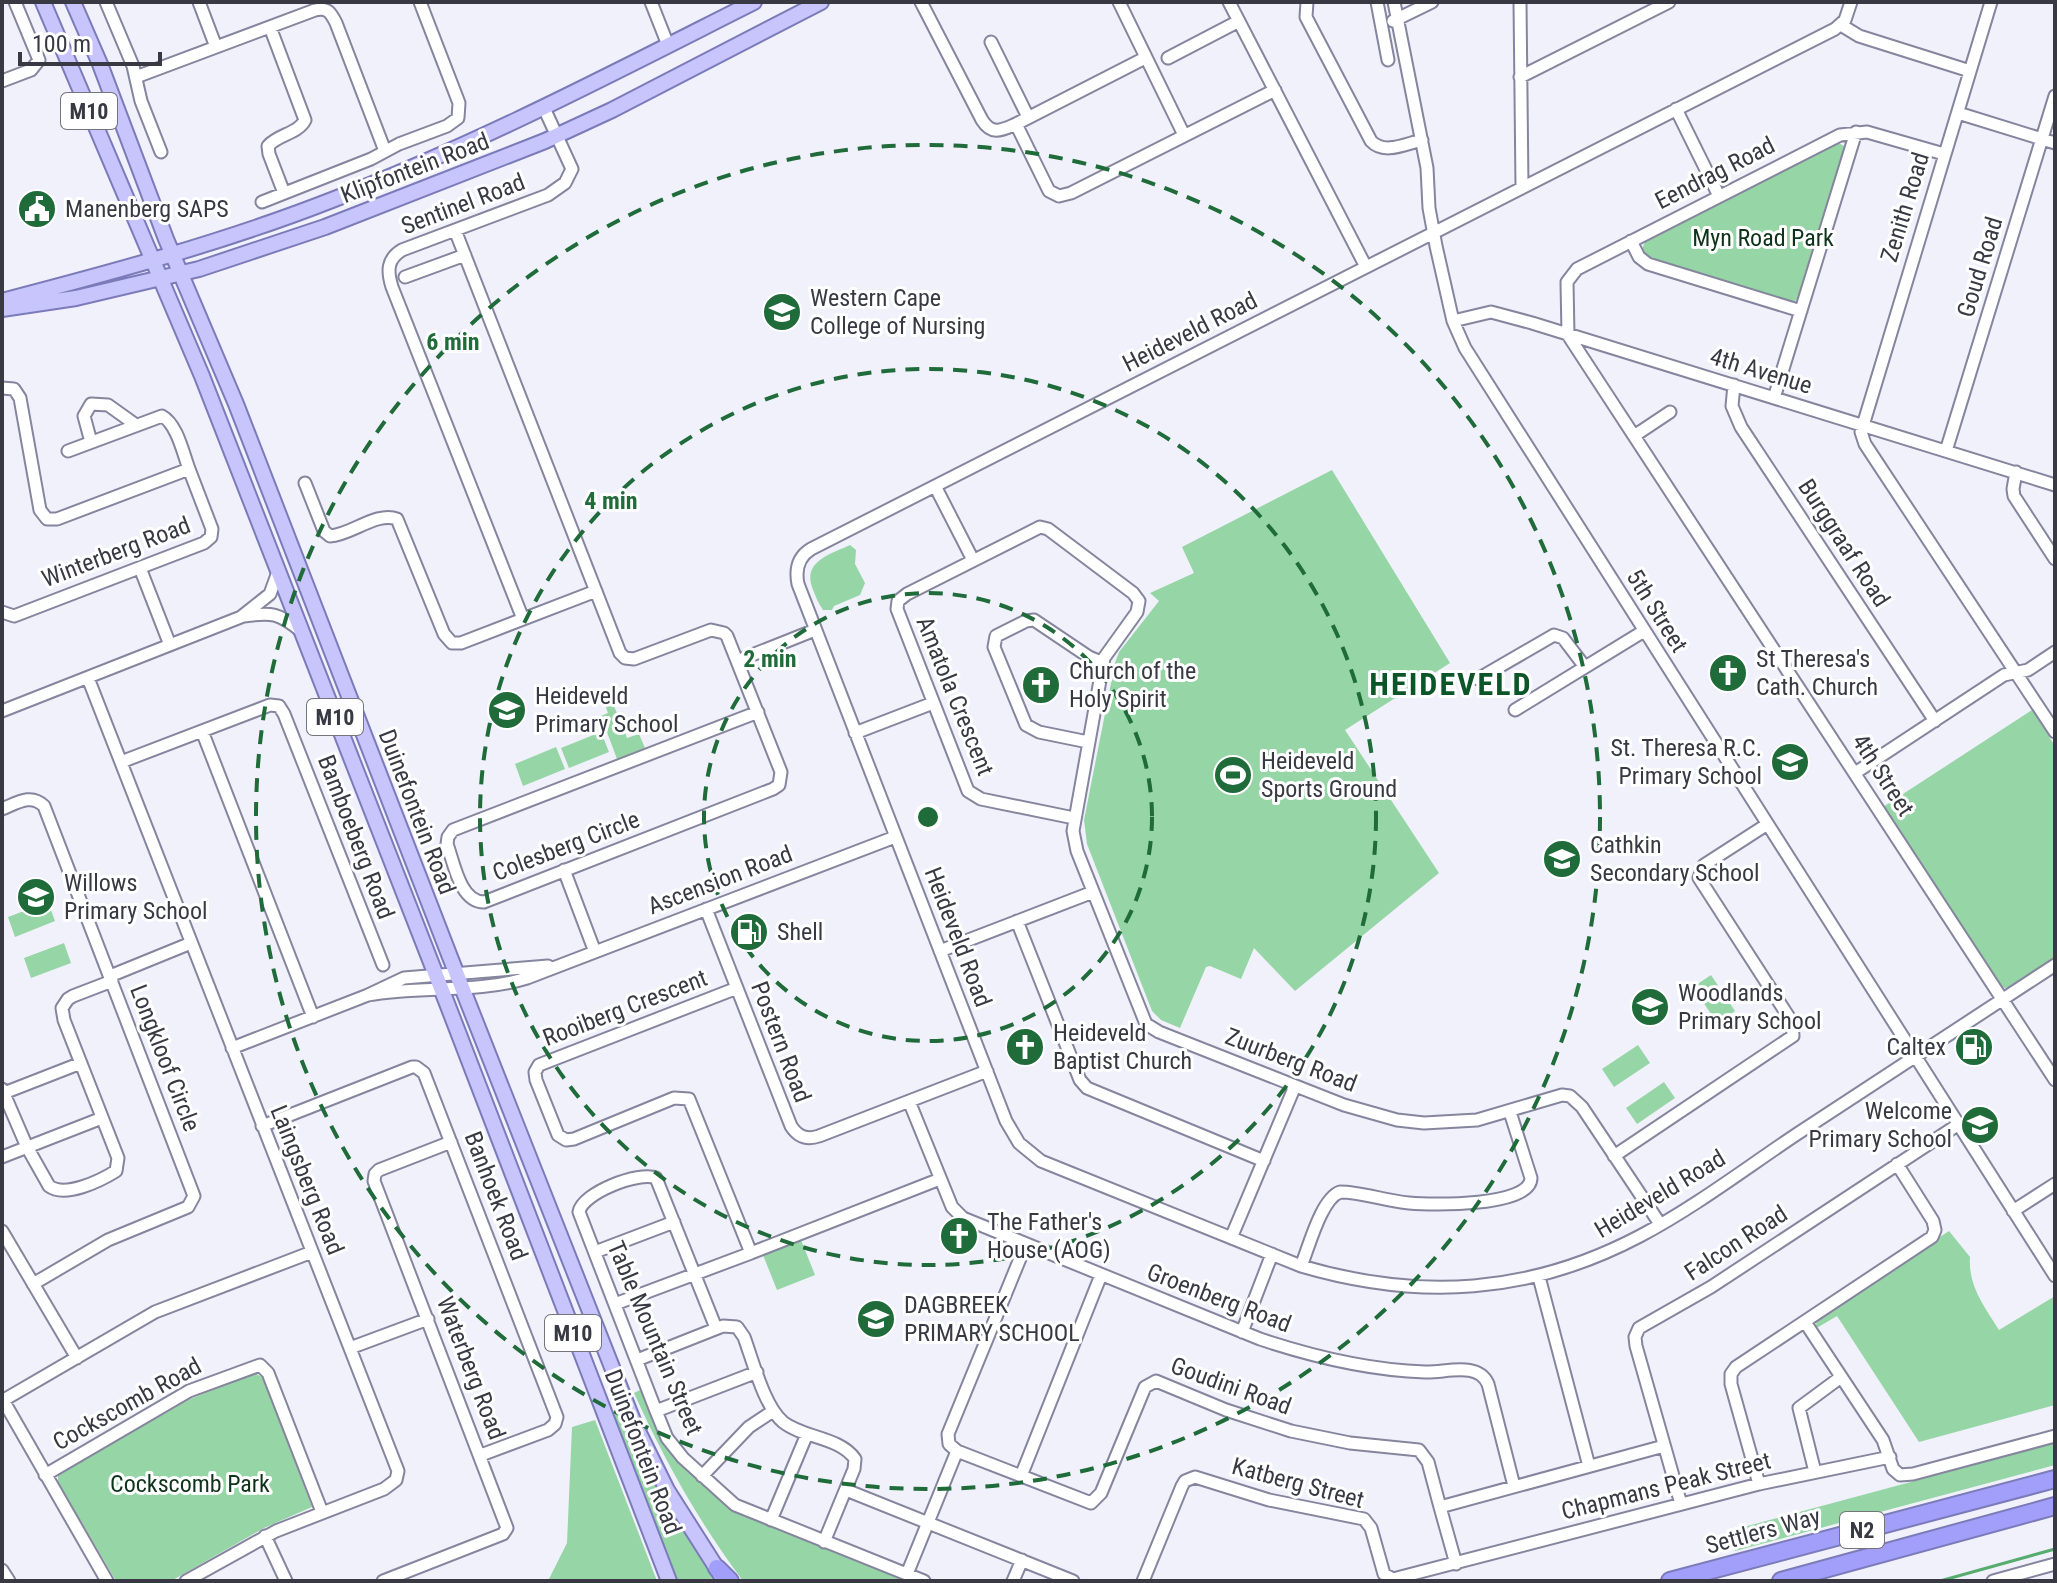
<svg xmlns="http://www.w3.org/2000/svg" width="2057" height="1583" font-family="'Roboto Condensed',sans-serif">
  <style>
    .green { fill: #96d5a5 }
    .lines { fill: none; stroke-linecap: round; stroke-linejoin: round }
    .stream { stroke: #57ac6f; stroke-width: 3 }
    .minor-casing { stroke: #85859e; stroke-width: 15 }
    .major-casing { stroke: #7c7bba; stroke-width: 18 }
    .highway-casing { stroke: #7c7bba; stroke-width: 20 }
    .minor { stroke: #fff; stroke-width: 11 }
    .major { stroke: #c7c5fc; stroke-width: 14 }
    .highway { stroke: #a19ffa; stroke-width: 16 }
    .ring { fill: none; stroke: #1f6b3a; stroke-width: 4; stroke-dasharray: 14 10 }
    .labels { text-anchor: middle; stroke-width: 6; stroke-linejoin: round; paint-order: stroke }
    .shield { fill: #fff; stroke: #74747b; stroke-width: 2 }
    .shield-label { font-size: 22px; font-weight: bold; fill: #383943 }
    .street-label { font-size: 24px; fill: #383943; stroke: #fff }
    .poi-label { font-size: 24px; fill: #383943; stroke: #fff; text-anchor: start }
    .park-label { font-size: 24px; fill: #0f331a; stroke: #fff }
    .district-label { font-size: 32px; font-weight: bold; letter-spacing: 2px; fill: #0b5529; stroke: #fff }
    .centre { fill: #1f6b3a; stroke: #fff; stroke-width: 4 }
    .ring-label { font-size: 24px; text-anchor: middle; font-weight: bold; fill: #1f6b3a; stroke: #fff; stroke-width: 6; stroke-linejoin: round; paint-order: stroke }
  </style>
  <rect width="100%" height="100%" fill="#f1f1fc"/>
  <!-- green -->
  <path class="green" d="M 1837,142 L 1844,146 L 1845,154 L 1801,296 L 1795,301 L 1786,302 L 1649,259 L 1642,249 L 1647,237 Z
    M 1332,470 L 1450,663 L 1345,730 L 1439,873 L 1295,991 L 1254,948 L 1241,979 L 1210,966 L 1206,967 L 1180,1028 L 1161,1020 L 1152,1011 L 1087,844 L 1084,820 L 1115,663 L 1119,652 L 1159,601 L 1150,593 L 1194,573 L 1182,547 Z
    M 850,545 L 856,550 L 855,564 L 865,583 L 860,595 L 834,606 L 832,610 L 823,610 C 818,603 815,595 812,587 C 803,561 831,554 850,545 Z
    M 608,691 L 627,738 L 639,734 L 645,748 L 617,759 L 601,716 L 608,713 L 601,694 Z
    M 2032,710 L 2055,746 L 2055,959 L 2013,987 L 2004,988 L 1999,984 L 1883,807 Z
    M 601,732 L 609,752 L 569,768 L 561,748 Z
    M 556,747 L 565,769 L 523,786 L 515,764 Z
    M 48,902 L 55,921 L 15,937 L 8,917 Z
    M 64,943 L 71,963 L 31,978 L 24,958 Z
    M 1711,975 L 1735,1011 L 1717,1023 L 1693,987 Z
    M 1638,1045 L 1650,1063 L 1614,1087 L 1602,1069 Z
    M 1664,1082 L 1675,1098 L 1637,1124 L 1626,1108 Z
    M 1949,1231 L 1970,1257 C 1968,1286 1984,1306 1999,1330 L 2055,1296 L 2055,1405 L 1919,1442 L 1837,1316 L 1815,1329 L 1818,1317 Z
    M 801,1240 L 815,1275 L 777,1290 L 763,1255 Z
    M 255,1373 L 263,1378 L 312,1507 L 264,1528 L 171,1581 L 116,1581 L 58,1482 L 58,1475 L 190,1399 Z
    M 644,1388 L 674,1454 L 711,1491 L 733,1507 L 912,1581 L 743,1581 C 699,1522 664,1460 634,1393 Z
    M 621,1410 L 669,1507 L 717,1581 L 678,1581 L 613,1413 Z
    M 595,1420 L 657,1581 L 548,1581 L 567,1543 L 572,1427 Z
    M 2055,1443 L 2055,1465 L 1735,1551 L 1729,1531 Z"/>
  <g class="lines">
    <!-- stream -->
    <path class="stream" d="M 1940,1581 L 2055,1549"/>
    <!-- minor casing -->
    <g class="minor-casing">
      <path id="minor" d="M 106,2 L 133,66 L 141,101 L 161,152
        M 199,2 L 216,47
        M 651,2 L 668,45
        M 921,2 L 982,120 C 992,136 1002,130 1016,124 L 1145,58
        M 1119,2 L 1184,135
        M 1229,2 L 1366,267
        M 1307,2 L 1306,17 L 1371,141 C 1384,155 1405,144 1422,140
        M 1377,2 L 1388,60
        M 1394,2 L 1427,168 L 1429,208 L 1436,246 L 1453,321 L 1465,348 L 2055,1276
        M 1520,2 L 1522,187
        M 1851,2 L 1845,20 L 1835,29 L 811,549 C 798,557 795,569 798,584 L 1006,1121 L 1019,1143 L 1041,1161 L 1301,1266 C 1420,1301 1530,1294 1640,1236 C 1695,1207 1746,1168 1797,1134 C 1883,1078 1969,1022 2055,965
        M 1991,2 L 1861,432 L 1865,444 L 2055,732
        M 1393,21 L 1432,2
        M 1841,25 L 1859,36 L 1970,71
        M 270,27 L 305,120 C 298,134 278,134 268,146 L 269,154 L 284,193
        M 991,42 L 1028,117
        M 1168,58 L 1239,21
        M 136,77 L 315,10 C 328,7 331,13 336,23 L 385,151
        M 1520,77 L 1669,2
        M 2,81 L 31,70 L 39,60 L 15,2
        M 1676,109 L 1719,196
        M 1958,113 L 2055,143
        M 1016,124 L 1049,191 L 1059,196 L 1071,193 L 1275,90
        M 1944,154 L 1867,132 L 1840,135 L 1577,269 L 1567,282 L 1568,335 L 2055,1080
        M 262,202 L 371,159 L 399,144 L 447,126 L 458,118 L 459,103 L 420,2
        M 455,230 L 620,653 L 625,658 L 634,659 L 711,630 L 724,633 L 727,636 L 781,772 L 779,785 L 773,789 L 484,902 C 460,902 454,863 447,844 L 448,837 L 453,830 L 758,712
        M 1631,241 L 1639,257 L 1648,264 L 1801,311
        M 405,277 L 465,255
        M 1453,321 L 1491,312 L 1532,323 L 2055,485
        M 1734,385 L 1732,406 L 1741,427 L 1935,721
        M 2,388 L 14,389 L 20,398 L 40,510 L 47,519 L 57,519 L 189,469 L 212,529 L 211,537 L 204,543 L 14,616 L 2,612
        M 1774,398 L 1856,132
        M 1634,436 L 1670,412
        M 91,442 L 84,416 L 91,404 L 108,405 L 136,425
        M 68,451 L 162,416 C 177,424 183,453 189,469
        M 1946,451 L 2055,96
        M 2016,472 L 2013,489 L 2014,496 L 2055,559
        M 305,483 L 324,531 L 330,536 C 351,535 377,511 397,519 L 444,634 L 452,643 L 461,643 L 596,591
        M 935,486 L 973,560
        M 140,568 L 170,645
        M 244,616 C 272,612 279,613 301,631
        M 523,619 L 392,287 C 387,271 387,259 402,250 L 548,195 L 565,183 L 572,169 L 544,108
        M 737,661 L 815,630
        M 88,678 L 398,1471 L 396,1480 L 384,1489 L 276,1531 L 186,1581
        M 1478,679 L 1554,635 L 1563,638 L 1585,667
        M 1515,710 L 1644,631
        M 2,711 L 241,617 L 270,594 L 278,572
        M 202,731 L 313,1017
        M 855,733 L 933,703
        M 1088,742 L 1039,732 L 1026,725 L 994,647 L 996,636 L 1026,621 L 1034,620 L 1089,657 L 1103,663
        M 121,762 L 270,705 L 279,706 L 284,714 L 383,965
        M 1855,773 L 2004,675 L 2028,670 L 2055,652
        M 2,809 C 17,803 31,793 44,806 L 194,1196 L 188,1207 L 108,1240 L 33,1284
        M 1074,818 L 981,799 L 968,791 L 897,609 L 898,601 L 907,594 L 1040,527 L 1048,529 L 1133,593 L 1139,601 L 1137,612 L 1104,658 L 1073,831 L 1077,851 L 1146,1024 L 1159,1032 L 1344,1105 L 1397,1120 L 1424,1123 L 1477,1120 L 1562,1095 L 1570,1096 L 1582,1107 L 1660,1224
        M 564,870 L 595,952
        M 706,909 L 791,1126 C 798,1137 807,1140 819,1136 L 987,1071
        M 1017,921 L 1080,1080 L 1087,1088 L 1264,1161
        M 940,951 L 1093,892
        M 110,976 L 191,943
        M 737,988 L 539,1065 L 535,1072 L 536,1080 L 558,1135 L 566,1140 L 574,1139 L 674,1098 L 689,1099 L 751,1253 L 940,1179
        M 368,995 C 420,985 475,994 527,978 L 895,837
        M 232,1048 L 368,995 L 404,978 L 548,966
        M 2,1089 L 27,1147 L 49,1186 C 65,1198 100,1181 116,1171 L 118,1158 L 64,1020 L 62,1008 L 68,999 L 73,996 L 112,981
        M 4,1093 L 81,1063
        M 909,1101 L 952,1207 L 963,1218 L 1260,1339 C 1314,1357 1368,1370 1425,1372 C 1445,1373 1478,1361 1488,1384 L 1514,1486
        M 262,1126 L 412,1067 L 416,1067 L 424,1073 L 557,1417 L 555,1424 L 548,1430 L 481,1455
        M 1614,1156 L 1793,1036 L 1792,1022 L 1699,878 L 1704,865 L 1766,825
        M 2,1157 L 102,1118
        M 2013,1211 L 2055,1184
        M 2,1231 L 77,1358
        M 1231,1238 L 1295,1086
        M 1026,1244 L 948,1434 L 949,1444 L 957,1451 L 1091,1503 L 1101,1493 L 1145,1387 L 1156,1381 L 1226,1410 L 1291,1431 L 1350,1443 L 1419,1450 L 1428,1462 L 1440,1507
        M 595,1252 L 674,1222
        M 1301,1266 C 1309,1247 1321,1199 1340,1192 C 1362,1192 1385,1201 1409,1203 C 1431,1205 1531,1207 1531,1178 L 1510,1112
        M 1539,1277 L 1589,1466
        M 615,1304 L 751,1253
        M 1805,1322 L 1883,1440 L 1893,1469 L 1900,1475 L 1913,1474 L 2055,1436
        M 716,1328 L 656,1178 C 639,1171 582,1193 579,1212 L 656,1411 L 667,1438 L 683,1458 L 735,1505 L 924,1581
        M 1242,1332 L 1272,1254
        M 350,1348 L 428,1319
        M 637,1360 L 723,1326 L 737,1327 L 744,1337 C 753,1361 764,1406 783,1422 C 803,1438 840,1437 855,1459 L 854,1469 L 824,1542
        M 3,1400 L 107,1581
        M 2,1401 L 155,1312 L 312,1252
        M 656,1411 L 757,1372
        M 1815,1472 L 1799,1408 L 1841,1377
        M 45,1475 L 189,1391 L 260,1365 L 268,1373 L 322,1512
        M 702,1476 L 749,1427 L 773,1411
        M 1021,1476 L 1101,1275
        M 1759,1484 L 1731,1384 L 1731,1374 L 1736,1367 L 1932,1237 L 1935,1230 L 1933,1221 L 1897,1164
        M 846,1490 L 1073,1581
        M 1681,1504 L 1636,1346 L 1635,1337 L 1639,1328 L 1711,1287 L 1959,1124
        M 771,1520 L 807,1434
        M 265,1536 L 286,1581
        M 1456,1564 L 1440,1507 L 1664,1446
        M 2,1570 L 9,1581
        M 907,1574 L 957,1451
        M 383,1581 L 503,1534 L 507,1528 L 374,1181 L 375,1174 L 379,1170 L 451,1142
        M 1013,1581 L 1022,1560
        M 1143,1581 L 1182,1486 L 1185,1481 L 1195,1477 L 1269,1500 L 1364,1519 L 1371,1528 L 1384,1574 L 1393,1579 L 1759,1484 L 1890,1457
        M 1993,1581 L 2055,1564"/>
    </g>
    <!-- major casing -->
    <g class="major-casing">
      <path id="major" d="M 43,2 L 202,376 L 448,1006 L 669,1581
        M 73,2 L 100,64 L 166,239 L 236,404 L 450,957 L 634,1423 L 667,1490 L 721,1575
        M 2,301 C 113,272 225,242 332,200 C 478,144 615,72 754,2
        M 2,309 L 76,298 L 199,269 L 325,227 L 545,141 L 612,110 L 821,2"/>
    </g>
    <!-- highway casing -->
    <g class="highway-casing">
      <path id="highway" d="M 717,1568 L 730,1581
        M 1670,1581 L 2055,1479
        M 1781,1581 L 2055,1506"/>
    </g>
    <!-- minor -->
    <use href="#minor" class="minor"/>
    <!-- major -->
    <use href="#major" class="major"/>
    <!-- highway -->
    <use href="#highway" class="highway"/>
  </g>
  <!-- distance rings -->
  <g class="ring">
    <circle cx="928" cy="817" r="224"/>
    <circle cx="928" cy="817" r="448"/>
    <circle cx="928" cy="817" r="672"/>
  </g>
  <!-- icons -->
  <defs>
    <g id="civic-disc" transform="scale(2)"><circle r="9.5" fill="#1f6b3a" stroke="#fff"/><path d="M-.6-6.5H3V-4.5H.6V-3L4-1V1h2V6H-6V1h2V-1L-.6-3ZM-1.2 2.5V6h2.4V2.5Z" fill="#fff"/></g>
    <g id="university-disc" transform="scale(2)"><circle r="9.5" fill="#1f6b3a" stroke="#fff"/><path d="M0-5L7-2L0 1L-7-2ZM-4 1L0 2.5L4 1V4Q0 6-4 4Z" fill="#fff"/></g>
    <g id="church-disc" transform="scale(2)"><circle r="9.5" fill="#1f6b3a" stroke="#fff"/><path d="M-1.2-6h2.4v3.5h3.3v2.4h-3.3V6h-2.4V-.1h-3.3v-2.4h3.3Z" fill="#fff"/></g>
    <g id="school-disc" transform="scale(2)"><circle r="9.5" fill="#1f6b3a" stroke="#fff"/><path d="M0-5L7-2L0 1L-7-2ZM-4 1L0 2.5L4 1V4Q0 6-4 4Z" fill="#fff"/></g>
    <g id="stadium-disc" transform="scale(2)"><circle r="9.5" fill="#1f6b3a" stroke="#fff"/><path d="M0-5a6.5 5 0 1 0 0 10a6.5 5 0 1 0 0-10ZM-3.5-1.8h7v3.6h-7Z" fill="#fff"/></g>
    <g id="fuel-disc" transform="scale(2)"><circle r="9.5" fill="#1f6b3a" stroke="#fff"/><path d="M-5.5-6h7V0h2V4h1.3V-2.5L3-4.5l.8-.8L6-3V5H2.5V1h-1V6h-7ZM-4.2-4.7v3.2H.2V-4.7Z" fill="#fff"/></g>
  </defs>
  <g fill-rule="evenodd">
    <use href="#civic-disc" x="37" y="209"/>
    <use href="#university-disc" x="782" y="312"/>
    <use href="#church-disc" x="1728" y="673"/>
    <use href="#church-disc" x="1041" y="685"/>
    <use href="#school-disc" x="507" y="710"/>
    <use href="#school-disc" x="1790" y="762"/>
    <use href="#stadium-disc" x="1233" y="775"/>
    <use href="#school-disc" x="1562" y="859"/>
    <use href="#school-disc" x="36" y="897"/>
    <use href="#fuel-disc" x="749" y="932"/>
    <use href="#school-disc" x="1650" y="1007"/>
    <use href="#church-disc" x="1025" y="1047"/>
    <use href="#fuel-disc" x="1974" y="1047"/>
    <use href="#school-disc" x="1980" y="1125"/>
    <use href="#church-disc" x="959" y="1236"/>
    <use href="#school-disc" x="876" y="1319"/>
  </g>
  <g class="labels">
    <!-- shield labels -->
    <g class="shield">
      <rect x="61" y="93" width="56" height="36" rx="6"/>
      <rect x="307" y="699" width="56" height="36" rx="6"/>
      <rect x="545" y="1315" width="56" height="36" rx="6"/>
      <rect x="1840" y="1512" width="44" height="36" rx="6"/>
    </g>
    <g class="shield-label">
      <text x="89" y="119">M10</text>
      <text x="335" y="725">M10</text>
      <text x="573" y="1341">M10</text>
      <text x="1862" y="1538">N2</text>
    </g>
    <!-- street labels -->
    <g class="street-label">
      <text transform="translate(415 168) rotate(-21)" y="8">Klipfontein Road</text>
      <text transform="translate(1715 173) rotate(-27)" y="8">Eendrag Road</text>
      <text transform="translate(463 204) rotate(-21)" y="8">Sentinel Road</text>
      <text transform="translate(1905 207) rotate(-73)" y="8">Zenith Road</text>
      <text transform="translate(1980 267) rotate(-73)" y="8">Goud Road</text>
      <text transform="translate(1190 332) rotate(-27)" y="8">Heideveld Road</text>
      <text transform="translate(1761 371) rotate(17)" y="8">4th Avenue</text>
      <text transform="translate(1844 543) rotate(57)" y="8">Burggraaf Road</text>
      <text transform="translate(116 552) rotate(-21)" y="8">Winterberg Road</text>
      <text transform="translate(1657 611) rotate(58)" y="8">5th Street</text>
      <text transform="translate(955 696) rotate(68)" y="8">Amatola Crescent</text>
      <text transform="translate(1883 775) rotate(57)" y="8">4th Street</text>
      <text transform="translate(417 812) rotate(69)" y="8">Duinefontein Road</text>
      <text transform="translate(356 837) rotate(69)" y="8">Bamboeberg Road</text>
      <text transform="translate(566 846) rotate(-21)" y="8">Colesberg Circle</text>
      <text transform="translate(720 880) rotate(-21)" y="8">Ascension Road</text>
      <text transform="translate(958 937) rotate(69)" y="8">Heideveld Road</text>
      <text transform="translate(625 1008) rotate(-21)" y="8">Rooiberg Crescent</text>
      <text transform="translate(781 1042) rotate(69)" y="8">Postern Road</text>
      <text transform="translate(165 1058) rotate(69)" y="8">Longkloof Circle</text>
      <text transform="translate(1291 1060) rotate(21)" y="8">Zuurberg Road</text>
      <text transform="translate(307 1180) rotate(68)" y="8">Laingsberg Road</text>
      <text transform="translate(1660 1194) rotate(-31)" y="8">Heideveld Road</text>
      <text transform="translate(496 1196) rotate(69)" y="8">Banhoek Road</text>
      <text transform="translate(1736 1243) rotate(-33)" y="8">Falcon Road</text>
      <text transform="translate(1219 1298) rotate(21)" y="8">Groenberg Road</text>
      <text transform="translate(655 1338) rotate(67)" y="8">Table Mountain Street</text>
      <text transform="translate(471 1368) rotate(69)" y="8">Waterberg Road</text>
      <text transform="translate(1231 1386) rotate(20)" y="8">Goudini Road</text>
      <text transform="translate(127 1404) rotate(-29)" y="8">Cockscomb Road</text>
      <text transform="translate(643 1452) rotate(69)" y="8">Duinefontein Road</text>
      <text transform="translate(1298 1483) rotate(15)" y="8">Katberg Street</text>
      <text transform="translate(1666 1486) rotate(-14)" y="8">Chapmans Peak Street</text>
      <text transform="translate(1763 1531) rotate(-15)" y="8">Settlers Way</text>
    </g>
    <!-- poi labels -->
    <g class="poi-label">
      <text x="65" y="217">Manenberg SAPS</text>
      <text x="810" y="306">Western Cape<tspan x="810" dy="28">College of Nursing</tspan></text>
      <text x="1756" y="667">St Theresa's<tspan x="1756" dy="28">Cath. Church</tspan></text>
      <text x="1069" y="679">Church of the<tspan x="1069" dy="28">Holy Spirit</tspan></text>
      <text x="535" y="704">Heideveld<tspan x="535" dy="28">Primary School</tspan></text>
      <text x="1762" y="756" text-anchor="end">St. Theresa R.C.<tspan x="1762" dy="28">Primary School</tspan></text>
      <text x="1261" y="769">Heideveld<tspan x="1261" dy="28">Sports Ground</tspan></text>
      <text x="1590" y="853">Cathkin<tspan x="1590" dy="28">Secondary School</tspan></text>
      <text x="64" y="891">Willows<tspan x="64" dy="28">Primary School</tspan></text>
      <text x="777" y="940">Shell</text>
      <text x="1678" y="1001">Woodlands<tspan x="1678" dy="28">Primary School</tspan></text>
      <text x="1053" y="1041">Heideveld<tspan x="1053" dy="28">Baptist Church</tspan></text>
      <text x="1946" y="1055" text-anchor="end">Caltex</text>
      <text x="1952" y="1119" text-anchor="end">Welcome<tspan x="1952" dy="28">Primary School</tspan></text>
      <text x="987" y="1230">The Father's<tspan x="987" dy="28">House (AOG)</tspan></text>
      <text x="904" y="1313">DAGBREEK<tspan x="904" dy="28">PRIMARY SCHOOL</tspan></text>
    </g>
    <!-- park labels -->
    <g class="park-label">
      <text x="1763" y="246">Myn Road Park</text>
      <text x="190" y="1492">Cockscomb Park</text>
    </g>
    <!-- district labels -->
    <g class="district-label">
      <text x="1451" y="695">HEIDEVELD</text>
    </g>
  </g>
  <circle cx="928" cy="817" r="12" class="centre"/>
  <g class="ring-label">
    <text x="453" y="350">6 min</text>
    <text x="611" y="509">4 min</text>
    <text x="770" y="667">2 min</text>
  </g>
  <!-- border -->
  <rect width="2057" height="1583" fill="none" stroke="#383943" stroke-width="8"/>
  <!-- scale -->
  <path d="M20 52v12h140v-12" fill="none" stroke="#383943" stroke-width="4"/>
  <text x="32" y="52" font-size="24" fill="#383943" stroke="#ffffff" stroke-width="6" paint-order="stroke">100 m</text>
</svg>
